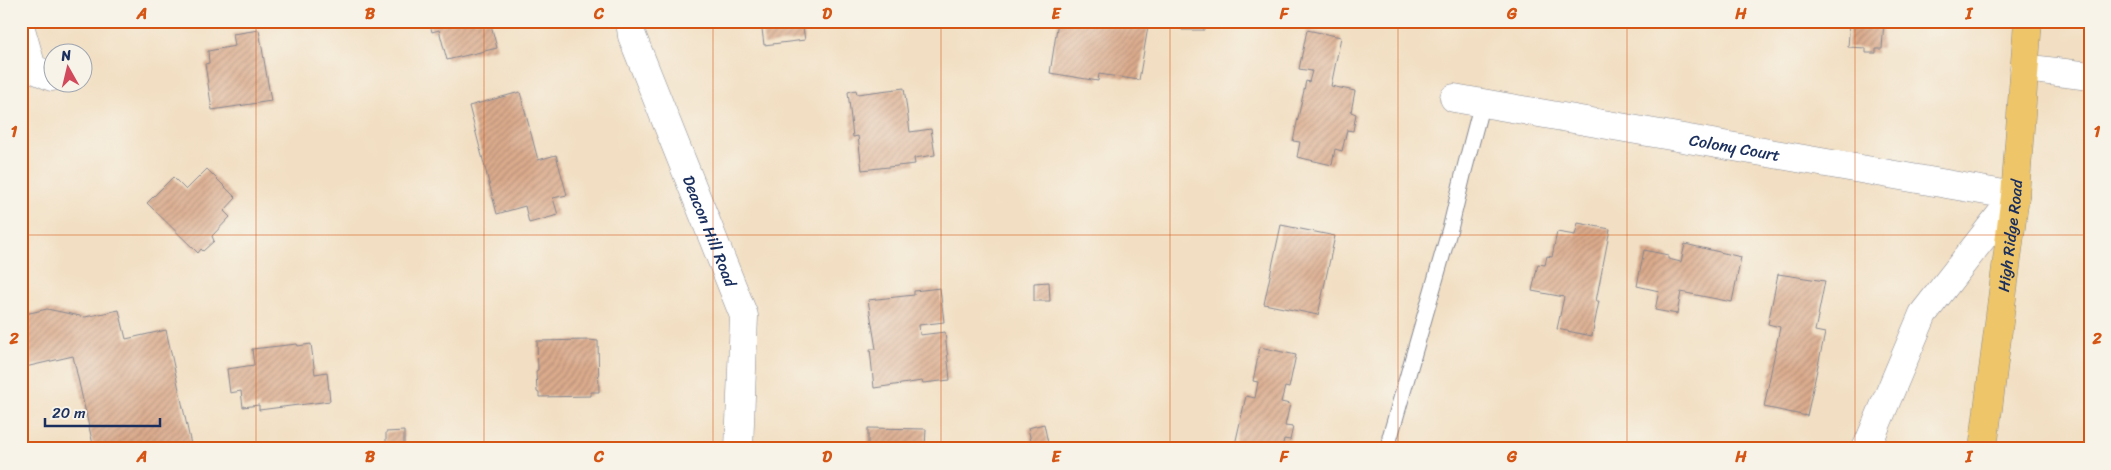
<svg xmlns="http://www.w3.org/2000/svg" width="2111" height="470" font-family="Sriracha,sans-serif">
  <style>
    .building { fill: url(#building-hatch) }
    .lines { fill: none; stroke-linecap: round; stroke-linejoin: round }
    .service-casing { stroke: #868790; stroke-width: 17 }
    .minor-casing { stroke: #868790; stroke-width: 29 }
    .primary-casing { stroke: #868790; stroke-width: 29 }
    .service { stroke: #fff; stroke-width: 15 }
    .minor { stroke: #fff; stroke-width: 28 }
    .primary { stroke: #eec569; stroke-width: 28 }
    .grid { fill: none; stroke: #d45514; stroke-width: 1; stroke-opacity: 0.55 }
    .labels { text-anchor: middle; stroke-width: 4; stroke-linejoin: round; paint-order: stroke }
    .street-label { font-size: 16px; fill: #1b2f5e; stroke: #f7f3e8 }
    .neatline { fill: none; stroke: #d45514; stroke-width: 2 }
    .grid-label { font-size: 16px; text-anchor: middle; font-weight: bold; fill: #d45514 }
  </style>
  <defs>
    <pattern id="building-hatch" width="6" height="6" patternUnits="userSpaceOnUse" patternTransform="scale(1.25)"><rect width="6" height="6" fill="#dbab8c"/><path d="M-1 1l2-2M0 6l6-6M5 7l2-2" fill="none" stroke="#b18c76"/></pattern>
  </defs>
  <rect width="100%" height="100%" fill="#f7f3e8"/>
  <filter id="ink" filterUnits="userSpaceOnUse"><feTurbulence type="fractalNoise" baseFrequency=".02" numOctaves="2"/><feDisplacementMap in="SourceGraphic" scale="10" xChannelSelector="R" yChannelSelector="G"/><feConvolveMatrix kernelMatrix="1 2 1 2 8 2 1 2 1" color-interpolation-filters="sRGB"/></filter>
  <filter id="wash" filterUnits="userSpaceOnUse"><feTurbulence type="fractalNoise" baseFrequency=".0096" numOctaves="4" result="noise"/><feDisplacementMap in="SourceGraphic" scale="20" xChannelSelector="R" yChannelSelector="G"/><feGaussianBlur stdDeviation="1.12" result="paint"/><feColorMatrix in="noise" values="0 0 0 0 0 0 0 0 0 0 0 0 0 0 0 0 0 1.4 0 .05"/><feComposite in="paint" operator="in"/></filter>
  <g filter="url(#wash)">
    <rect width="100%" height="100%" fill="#f2dfc3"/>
    <g id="blocks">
      <!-- building -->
      <path class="building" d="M 429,21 L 490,21 L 497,48 L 447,60 L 439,30 L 432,32 Z
        M 761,21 L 802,21 L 805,40 L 764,45 Z
        M 1058,21 L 1149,21 L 1139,80 L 1099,74 L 1098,81 L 1050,73 Z
        M 1182,21 L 1204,21 L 1204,30 L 1182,30 Z
        M 1741,21 L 1776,21 L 1774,29 Z
        M 1850,21 L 1884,21 L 1882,49 L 1876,49 L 1876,53 L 1866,53 L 1866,48 L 1848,47 Z
        M 259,30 L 271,101 L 212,110 L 205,64 L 209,63 L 208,51 L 235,46 L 233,34 Z
        M 1307,30 L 1341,37 L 1331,86 L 1355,91 L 1351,112 L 1356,114 L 1353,131 L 1347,130 L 1342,151 L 1335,149 L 1332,165 L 1297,157 L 1300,142 L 1293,141 L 1306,81 L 1309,82 L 1312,71 L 1299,69 Z
        M 904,88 L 910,132 L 931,129 L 935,155 L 914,158 L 915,164 L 862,170 L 858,136 L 853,137 L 848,92 L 856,90 L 857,94 Z
        M 520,92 L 538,160 L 556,155 L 567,195 L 553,198 L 558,215 L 529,223 L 525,206 L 497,214 L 469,106 Z
        M 207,169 L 236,198 L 224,211 L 230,217 L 212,236 L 214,241 L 203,251 L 201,249 L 198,253 L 147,203 L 173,177 L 186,190 Z
        M 1578,223 L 1610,229 L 1596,301 L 1599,301 L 1592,336 L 1557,329 L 1564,297 L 1532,291 L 1538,264 L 1545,265 L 1547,256 L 1552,257 L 1557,232 L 1575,235 Z
        M 1281,225 L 1335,236 L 1318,315 L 1264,304 Z
        M 1685,244 L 1741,257 L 1732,302 L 1681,292 L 1677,314 L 1655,310 L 1659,291 L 1637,286 L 1644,250 L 1668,255 L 1668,259 L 1681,262 Z
        M 1778,274 L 1825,281 L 1815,331 L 1825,333 L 1807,416 L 1764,407 L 1780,327 L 1768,324 Z
        M 1049,282 L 1050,301 L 1034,301 L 1034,283 Z
        M 940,288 L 944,322 L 919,325 L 920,335 L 945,332 L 950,380 L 923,383 L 922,381 L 874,388 L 870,349 L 876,349 L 868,300 L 914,295 L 914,291 Z
        M 47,309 L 85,317 L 119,310 L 126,339 L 166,330 L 192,449 L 94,449 L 73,356 L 21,368 L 21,315 Z
        M 589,340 L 598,341 L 599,392 L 591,392 L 591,396 L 539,397 L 539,393 L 537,392 L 536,371 L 538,370 L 537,341 Z
        M 297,344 L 298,346 L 311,344 L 315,374 L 327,372 L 330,401 L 259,410 L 259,405 L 243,407 L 241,391 L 230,393 L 227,369 L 254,365 L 252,349 Z
        M 1260,347 L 1296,355 L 1289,388 L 1285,387 L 1281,402 L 1290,404 L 1285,426 L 1293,427 L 1290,440 L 1284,439 L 1282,449 L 1234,449 L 1246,396 L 1255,398 L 1258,382 L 1253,381 Z
        M 1044,424 L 1048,443 L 1032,446 L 1028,428 Z
        M 868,428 L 926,429 L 925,449 L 868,449 Z
        M 404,431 L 404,448 L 386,449 L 386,432 Z"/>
    </g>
  </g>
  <g filter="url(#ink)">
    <use href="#blocks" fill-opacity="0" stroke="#868790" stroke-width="1"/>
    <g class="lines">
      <!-- service casing -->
      <g class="service-casing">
        <path id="service" d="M 1390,437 L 1451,225 L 1464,171 L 1482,103"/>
      </g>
      <!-- minor casing -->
      <g class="minor-casing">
        <g id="minor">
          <path id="s1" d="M 630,21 L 632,36 L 744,316 L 739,449"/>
          <path d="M 21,29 L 32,68 L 52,77"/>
          <path d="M 2024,68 L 2090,76"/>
          <path id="s2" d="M 1454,98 L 2015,196 L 1923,314 L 1866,449"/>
        </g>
      </g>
      <!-- primary casing -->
      <g class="primary-casing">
        <g id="primary">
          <path id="s3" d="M 1983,449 L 2015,196 L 2028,21"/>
        </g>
      </g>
      <!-- service -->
      <use href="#service" class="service"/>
      <!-- minor -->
      <use href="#minor" class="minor"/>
      <!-- primary -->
      <use href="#primary" class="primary"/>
    </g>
  </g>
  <!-- grid -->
  <path class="grid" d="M 256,21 L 256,449M 484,21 L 484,449M 713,21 L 713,449M 941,21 L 941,449M 1170,21 L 1170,449M 1398,21 L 1398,449M 1627,21 L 1627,449M 1855,21 L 1855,449M 21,235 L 2090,235"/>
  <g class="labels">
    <!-- street labels -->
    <g class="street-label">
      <text dy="6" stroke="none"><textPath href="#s2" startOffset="285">Colony Court</textPath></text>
      <text dy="6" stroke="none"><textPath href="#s1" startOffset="225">Deacon Hill Road</textPath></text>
      <text dy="6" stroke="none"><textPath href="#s3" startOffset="215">High Ridge Road</textPath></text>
    </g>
  </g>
  <!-- margin -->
  <rect width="2111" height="470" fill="none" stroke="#f7f3e8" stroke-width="55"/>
  <!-- north arrow -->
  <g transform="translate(68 68) rotate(352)"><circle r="24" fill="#f7f3e8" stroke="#9fa5b1"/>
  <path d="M0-4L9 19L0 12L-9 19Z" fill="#d1495b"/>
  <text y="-8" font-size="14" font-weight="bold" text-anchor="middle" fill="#1b2f5e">N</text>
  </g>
  <!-- scale -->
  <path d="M45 418v8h115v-8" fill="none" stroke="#1b2f5e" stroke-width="2.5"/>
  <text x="52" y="418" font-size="15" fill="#1b2f5e" stroke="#f7f3e8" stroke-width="4" paint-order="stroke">20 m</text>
  <rect x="28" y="28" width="2056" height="414" class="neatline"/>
  <g class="grid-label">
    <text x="142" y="19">A</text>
    <text x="370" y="19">B</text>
    <text x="599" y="19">C</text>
    <text x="827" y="19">D</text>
    <text x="1056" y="19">E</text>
    <text x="1284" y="19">F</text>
    <text x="1512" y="19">G</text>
    <text x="1741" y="19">H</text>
    <text x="1969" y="19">I</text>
    <text x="14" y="137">1</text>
    <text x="2097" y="137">1</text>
    <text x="14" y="344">2</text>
    <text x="2097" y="344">2</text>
    <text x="142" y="462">A</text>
    <text x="370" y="462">B</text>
    <text x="599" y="462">C</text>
    <text x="827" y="462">D</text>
    <text x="1056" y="462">E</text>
    <text x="1284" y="462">F</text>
    <text x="1512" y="462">G</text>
    <text x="1741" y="462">H</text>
    <text x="1969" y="462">I</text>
  </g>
</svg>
